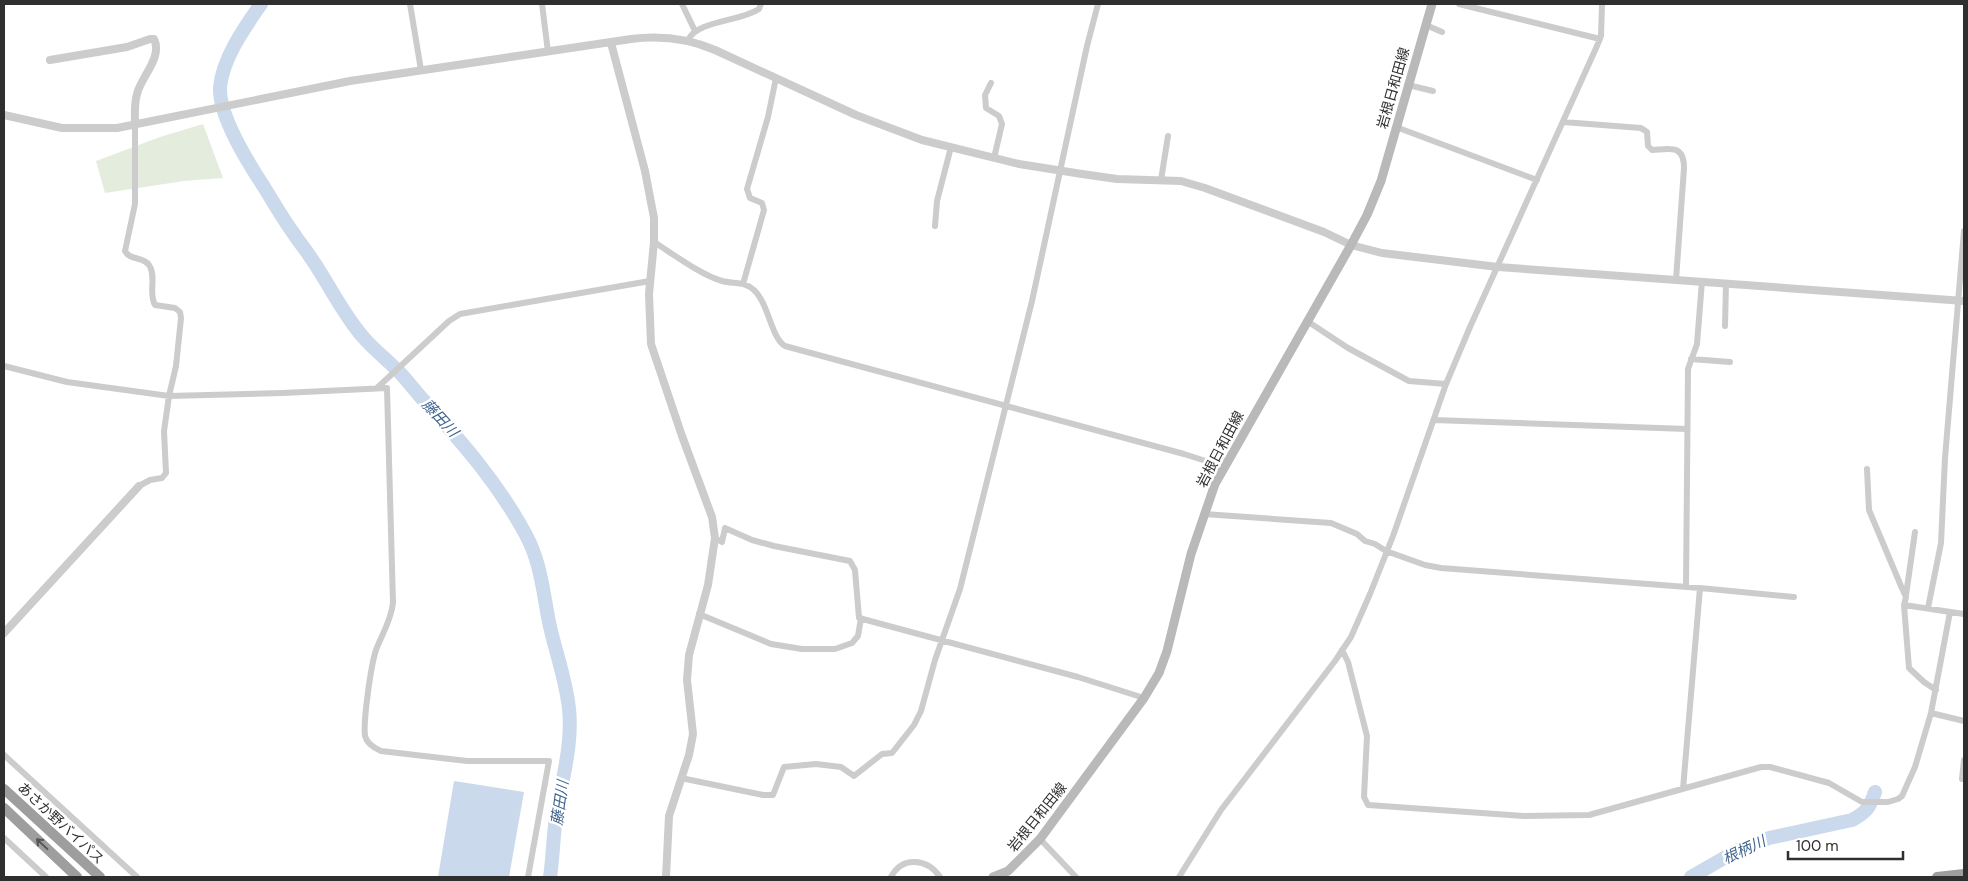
<svg xmlns="http://www.w3.org/2000/svg" width="1968" height="881" font-family="'DM Sans','Noto Sans JP',sans-serif">
  <style>
    .green { fill: #e3ecdd }
    .water { fill: #cad9eb }
    .lines { fill: none; stroke-linecap: round; stroke-linejoin: round }
    .river { stroke: #cad9eb; stroke-width: 14 }
    .minor { stroke: #ccc; stroke-width: 6 }
    .tertiary { stroke: #ccc; stroke-width: 8 }
    .secondary { stroke: #b9b9b9; stroke-width: 9 }
    .trunk { stroke: #9e9e9e; stroke-width: 10 }
    .oneway { stroke: #565656 }
    .labels { text-anchor: middle; stroke-width: 5; stroke-linejoin: round; paint-order: stroke }
    .street-label { font-size: 14px; fill: #2f2f2f; stroke: #fff }
    .water-label { font-size: 15px; font-style: italic; fill: #3f648f; stroke: #fff }
  </style>
  <rect width="100%" height="100%" fill="#fff"/>
  <!-- green -->
  <path class="green" d="M 203,124 L 223,178 L 184,181 L 105,193 L 96,161 L 160,137 Z"/>
  <!-- water -->
  <path class="water" d="M 454,781 L 524,792 L 509,877 L 438,877 Z"/>
  <g class="lines">
    <!-- river -->
    <path class="river" d="M 261,4 C 245,27 222,59 220,88 C 219,117 249,164 264,187 C 274,203 283,219 294,234 C 299,242 306,250 311,258 C 329,284 342,313 363,337 C 375,351 390,362 402,375 C 410,384 417,393 425,402 C 464,444 499,485 526,535 C 541,563 543,592 549,622 C 555,651 566,679 569,709 C 573,746 561,782 556,818 C 553,837 553,858 550,877
      M 1691,877 L 1738,850 L 1769,838 L 1852,820 C 1867,812 1870,807 1875,792"/>
    <!-- minor -->
    <path class="minor" d="M 410,4 L 421,70
      M 542,4 L 548,52
      M 682,4 L 695,31
      M 1459,4 L 1600,39
      M 1426,25 L 1442,32
      M 688,40 C 698,20 740,22 759,9 L 761,4
      M 991,83 L 985,95 L 986,108 L 999,116 L 1002,124 L 994,158
      M 1408,85 L 1433,91
      M 1563,122 L 1641,128 L 1647,132 L 1648,146 L 1652,150 C 1670,149 1684,144 1684,168 L 1676,280
      M 135,125 L 135,204 L 125,251 C 130,261 143,256 149,265 C 157,276 148,293 155,305 L 175,308 L 180,312 L 181,318 L 176,366 L 169,396 L 164,431 L 166,473 L 162,478 L 150,480 L 139,486
      M 1396,127 L 1537,180
      M 1161,180 L 1168,136
      M 935,226 L 937,201 L 951,147
      M 654,242 C 673,254 701,275 722,281 C 733,284 745,281 754,290 C 769,304 771,338 785,346 L 1184,454 L 1212,463 L 1224,469
      M 743,284 L 764,210 L 762,203 L 750,198 L 747,189 L 768,117 L 776,78
      M 1307,321 L 1348,348 L 1409,381 L 1446,384
      M 1725,326 L 1726,283
      M 1691,359 L 1730,362
      M 4,366 L 67,382 L 169,396 L 283,393 L 387,388 L 393,603 C 391,621 382,634 376,650 C 371,665 363,721 365,736 C 367,744 374,748 381,751 L 467,761 L 549,761 L 528,877
      M 377,388 L 449,321 L 460,314 L 650,281
      M 1434,420 L 1687,429
      M 1867,469 L 1869,510 L 1901,586 L 1906,597 L 1904,605 L 1964,614
      M 1204,514 L 1331,523 L 1357,534 L 1365,541 L 1375,544 L 1386,551 L 1425,565 L 1441,568 L 1700,588 L 1794,597
      M 715,538 L 722,542 L 725,528 L 752,540 L 774,546 L 850,561 L 855,570 L 859,618 L 1078,677 L 1144,698
      M 1686,587 L 1688,369 L 1697,344 L 1702,281
      M 1906,595 L 1915,532
      M 1904,605 L 1909,668 L 1924,682 L 1936,690
      M 1928,608 L 1941,543 L 1945,458 L 1964,231
      M 699,614 L 771,644 L 802,649 L 835,649 L 852,643 L 858,636 L 861,618
      M 1342,650 L 1348,662 L 1367,736 L 1364,797 L 1368,805 L 1524,816 L 1589,815 L 1761,767 L 1770,767 L 1829,783 L 1862,802 L 1888,802 L 1898,799 L 1902,796 L 1915,767 L 1931,713 L 1950,612
      M 1931,713 L 1964,721
      M 4,755 L 137,877
      M 681,778 L 763,795 L 773,795 L 784,767 L 816,764 L 841,767 L 854,776 L 882,754 L 892,753 L 914,725 L 921,711 L 935,660 L 960,589 L 1032,301 L 1087,46 L 1098,4
      M 1962,779 L 1964,760
      M 1683,789 L 1700,588
      M 4,838 L 46,877
      M 1040,839 L 1076,877
      M 891,877 C 902,856 927,858 940,877
      M 1179,877 L 1221,810 L 1335,661 L 1351,637 L 1370,594 L 1393,536 L 1446,384 L 1470,327 L 1597,46 L 1601,36 L 1602,4"/>
    <!-- tertiary -->
    <path class="tertiary" d="M 611,43 L 645,171 L 654,218 L 654,242 L 649,294 L 651,344 L 682,436 L 712,517 L 715,538 L 708,585 L 689,655 L 687,680 L 693,734 L 689,755 L 669,816 L 666,877
      M 50,60 L 127,47 L 150,39 L 154,39 C 163,57 141,77 137,94 C 134,104 135,114 135,125
      M 4,115 L 62,128 L 117,128 L 350,81 L 631,39 C 661,35 687,38 715,50 L 856,115 L 922,140 L 1019,164 L 1082,174 L 1117,179 L 1181,181 L 1205,188 L 1324,232 L 1351,245 L 1382,253 L 1498,267 L 1964,301
      M 4,633 L 139,486"/>
    <!-- secondary -->
    <path class="secondary" d="M 993,877 L 1008,871 L 1040,839 L 1144,698 L 1159,673 L 1167,651 L 1191,554 L 1215,484 L 1351,245 L 1367,215 L 1381,181 L 1432,4"/>
    <!-- trunk -->
    <path class="trunk" d="M 4,789 L 100,877
      M 4,808 L 77,877
      M 1937,877 L 1964,874"/>
  </g>
  <!-- one-way arrows -->
  <defs><path id="oneway-shaft" d="M-6 0H5M1.5-3L5.5 0L1.5 3" fill="none" stroke-width="1.6" stroke-linecap="round" stroke-linejoin="round" transform="scale(1.25)"/></defs>
  <use class="oneway" href="#oneway-shaft" transform="translate(42 844) rotate(-137)"/>
  <g class="labels">
    <!-- street labels -->
    <g class="street-label">
      <text transform="translate(1393 88) rotate(-74)" y="5">岩根日和田線</text>
      <text transform="translate(1220 449) rotate(-62)" y="5">岩根日和田線</text>
      <text transform="translate(1037 817) rotate(-51)" y="5">岩根日和田線</text>
      <text transform="translate(61 823) rotate(43)" y="5">あさか野バイパス</text>
    </g>
    <!-- water labels -->
    <g class="water-label">
      <text transform="translate(440 418) rotate(47)" y="5">藤田川</text>
      <text transform="translate(560 803) rotate(-82)" y="5">藤田川</text>
      <text transform="translate(1744 850) rotate(-25)" y="5">根柄川</text>
    </g>
  </g>
  <!-- border -->
  <rect width="1968" height="881" fill="none" stroke="#2f2f2f" stroke-width="10"/>
  <!-- scale -->
  <path d="M1788 851v8h115v-8" fill="none" stroke="#2f2f2f" stroke-width="2.5"/>
  <text x="1796" y="851" font-size="15" fill="#2f2f2f" stroke="#ffffff" stroke-width="4" paint-order="stroke">100 m</text>
</svg>
